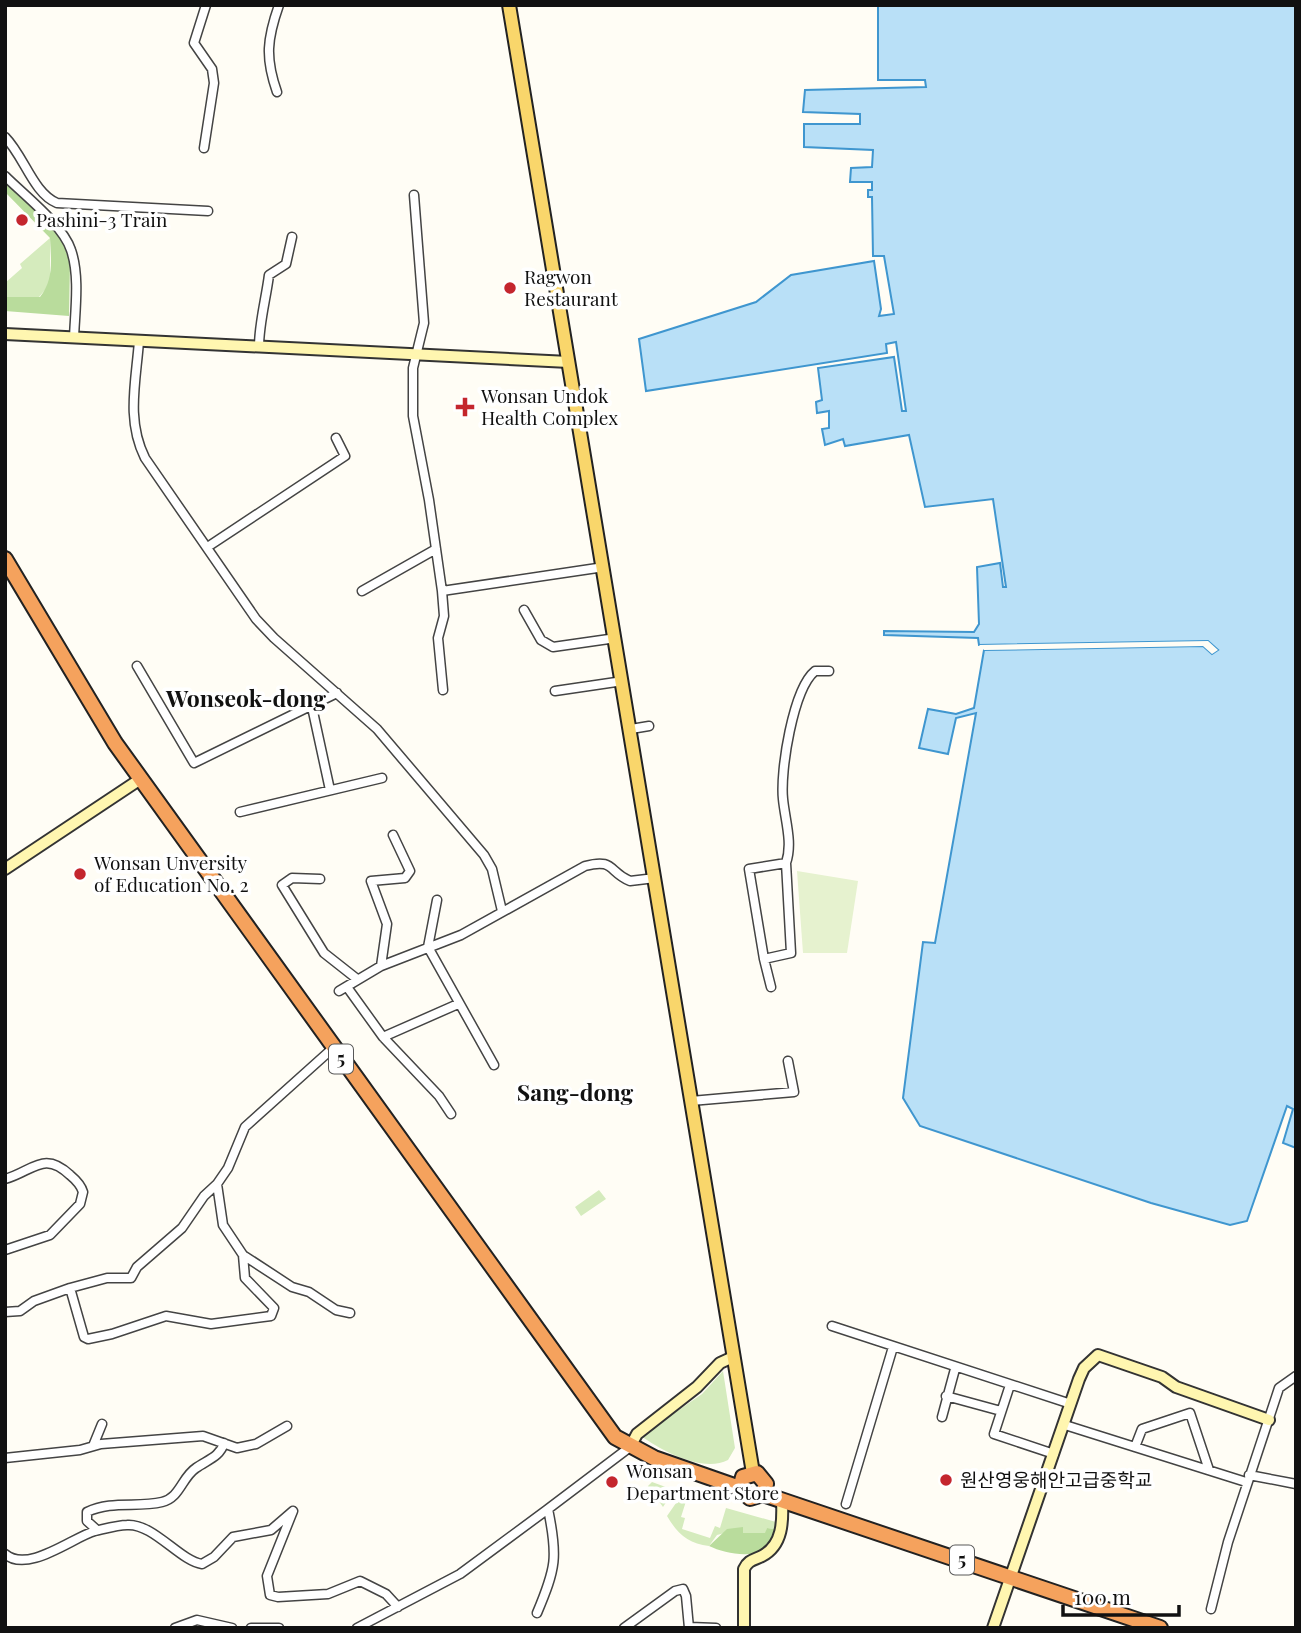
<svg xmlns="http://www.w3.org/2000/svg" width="1301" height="1633" font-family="'Playfair Display','Noto Sans KR',serif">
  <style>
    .green { fill: #d5ebbd }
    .forest { fill: #b9dc9c }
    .pitch { fill: #e6f2cf }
    .water { fill: #b9e0f7; stroke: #3f96cf; stroke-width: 2 }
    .pier { fill: #fffdf5 }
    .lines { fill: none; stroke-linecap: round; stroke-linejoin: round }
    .street-casing { stroke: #444; stroke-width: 11 }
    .secondary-casing { stroke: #333; stroke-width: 14 }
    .primary-casing { stroke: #222; stroke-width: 16 }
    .highway-casing { stroke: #222; stroke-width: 18 }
    .street { stroke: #fff; stroke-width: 8 }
    .secondary { stroke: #fff6b0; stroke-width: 10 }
    .primary { stroke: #f9d66b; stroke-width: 12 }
    .highway { stroke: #f5a25d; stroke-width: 14 }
    .poi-dot { fill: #c4262e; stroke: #fff; stroke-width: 2.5 }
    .labels { text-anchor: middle; stroke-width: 7; stroke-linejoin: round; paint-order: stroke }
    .shield { fill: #fff; stroke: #585858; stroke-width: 2 }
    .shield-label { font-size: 18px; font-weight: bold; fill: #111 }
    .poi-label { font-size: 19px; fill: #111; stroke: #fff; text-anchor: start }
    .quarter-label { font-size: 23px; font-weight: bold; fill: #111; stroke: #fff }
  </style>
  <rect width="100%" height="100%" fill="#fffdf5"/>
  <!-- green -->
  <path class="green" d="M 50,238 L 50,284 L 39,297 L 5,297 L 5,283 L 22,268 L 20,264 Z
    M 599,1190 L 606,1199 L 581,1216 L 575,1207 Z
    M 723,1371 L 735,1448 L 728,1460 C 703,1473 662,1451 641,1436 L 702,1394 Z
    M 652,1482 L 674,1490 L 663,1507 L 648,1486 Z
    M 683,1493 L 688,1495 L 681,1517 L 685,1518 L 682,1529 L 710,1538 L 715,1526 L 720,1528 L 726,1508 L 776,1522 L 775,1529 L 767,1528 L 766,1533 L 743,1533 L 743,1528 L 717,1535 L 709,1546 C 688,1544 677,1533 667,1516 Z"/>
  <!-- forest -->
  <path class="forest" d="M 5,180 L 61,237 L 70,263 L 69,316 L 5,311 L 5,297 L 40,297 C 54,279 51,261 50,238 L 5,192 Z
    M 743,1527 L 743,1533 L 765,1533 L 767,1528 L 775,1529 C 774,1563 730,1556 709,1546 L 727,1529 Z"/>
  <!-- pitch -->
  <path class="pitch" d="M 797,871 L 858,881 L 847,953 L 803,953 Z"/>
  <!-- water -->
  <path class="water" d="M 878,5 L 1296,5 L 1296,1148 L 1283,1143 L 1293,1109 L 1287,1106 L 1247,1221 L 1230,1225 L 1151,1203 L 920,1126 L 903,1098 L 923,942 L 935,943 L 976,713 L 956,718 L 948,754 L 919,748 L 928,709 L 956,714 L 974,708 L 984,650 L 1203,646 L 1212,654 L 1218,650 L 1208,641 L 979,645 L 978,638 L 884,635 L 884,631 L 974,632 L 979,624 L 977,567 L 1000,563 L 1003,587 L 1006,587 L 993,499 L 925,507 L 909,435 L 845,446 L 843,439 L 825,445 L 822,429 L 829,428 L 829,411 L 817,413 L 816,402 L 822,400 L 818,368 L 894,357 L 902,411 L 906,411 L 896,342 L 886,344 L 887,353 L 646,391 L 639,339 L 756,302 L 791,275 L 874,261 L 881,309 L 879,316 L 894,314 L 884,256 L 873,256 L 872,197 L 868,197 L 868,190 L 872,190 L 872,182 L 850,182 L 851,168 L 872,167 L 873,150 L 804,147 L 804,124 L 860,124 L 860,114 L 803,112 L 805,90 L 926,87 L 925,80 L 878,80 Z"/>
  <!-- pier -->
  <path class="pier" d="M 1208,641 L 1218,650 L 1212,654 L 1203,646 L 984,650 L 979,645 Z"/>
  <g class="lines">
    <!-- street casing -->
    <g class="street-casing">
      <path id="street" d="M 277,92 C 265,58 267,39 279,5
        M 5,137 C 24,156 33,193 57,203 L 208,211
        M 204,148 L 214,83 L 212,69 L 194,43 L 206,5
        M 5,176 C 24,195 63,225 71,250 C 80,276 75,311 74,338
        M 414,195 L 424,323 L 413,368 L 413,416 L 429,500 L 442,591 L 444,616 L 438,638 L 443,690
        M 139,341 C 136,382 126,420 145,458 L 256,619 L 274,638 L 377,729 L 484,855 L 492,869 L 502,911
        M 259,347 C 259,323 266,299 269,275 L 286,264 L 292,237
        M 209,546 L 345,456 L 336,438
        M 362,591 L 436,549
        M 442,591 L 604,567
        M 524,610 L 541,640 L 553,647 L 616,638
        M 137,666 L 194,763 L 337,693
        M 555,691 L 623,681
        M 312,707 L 330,790
        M 631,729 L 649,726
        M 240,812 L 382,778
        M 320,879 L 292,878 L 282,885 L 324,953 L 357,979
        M 437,900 L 428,947 L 494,1065
        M 764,959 L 749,869 L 786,863
        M 381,966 L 387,924 L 371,881 L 405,878 L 410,871 L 393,835
        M 347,987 L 383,1037 L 439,1096 L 451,1114
        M 771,987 L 764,959 L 791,953 L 786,863 C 793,843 785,820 783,799 C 780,771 793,689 815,671 L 829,671
        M 339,991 L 381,966 L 461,935 L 585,866 C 615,858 608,872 630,881 L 655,878
        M 383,1037 L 458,1004
        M 691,1101 L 794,1092 L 788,1061
        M 5,1179 C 33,1171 44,1150 70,1175 C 76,1180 81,1185 83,1192 L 80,1204 L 50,1235 L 5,1250
        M 217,1184 L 204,1196 L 182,1228 L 137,1267 L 131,1278 L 107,1278 L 70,1288 L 84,1337 L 88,1339 L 112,1334 L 166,1316 L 211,1324 L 271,1316 L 274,1308 L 245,1278 L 243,1255 L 223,1225 L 217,1184 L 228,1168 L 245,1127 L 333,1048
        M 243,1255 L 292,1287 L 309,1292 L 336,1310 L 350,1313
        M 5,1312 L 20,1311 L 34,1301 L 70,1288
        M 832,1326 L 1071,1404
        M 1010,1385 L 994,1434 L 1054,1454
        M 946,1396 L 1001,1411
        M 942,1417 L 955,1369
        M 1065,1425 L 1246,1482
        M 93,1446 L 102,1424
        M 1135,1447 L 1142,1429 L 1190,1413 L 1209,1470
        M 5,1458 L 80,1450 L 101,1444 L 203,1436 L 237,1448 L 256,1444 L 287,1426
        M 1249,1475 L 1296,1484
        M 846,1504 L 893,1347
        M 97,1530 L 87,1521 L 87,1512 C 112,1500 137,1508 162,1502 C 180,1498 182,1477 196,1468 C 207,1460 220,1457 224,1443
        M 5,1554 C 28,1574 73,1537 95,1531 C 104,1529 118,1525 127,1525 C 153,1523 180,1561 202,1564 L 214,1557 L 233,1537 L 271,1530 L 293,1511 L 267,1576 L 270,1595 L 278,1597 L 328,1594 L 360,1581 L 386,1594 L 398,1607
        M 1211,1609 L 1228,1542 L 1279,1388 L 1296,1376
        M 537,1613 C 556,1568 558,1557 548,1509 L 630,1447
        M 690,1627 L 716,1628
        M 175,1628 L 197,1620 L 232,1628
        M 251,1628 L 279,1628
        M 357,1628 L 460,1574 L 548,1509
        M 624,1628 L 675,1591 L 683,1589 L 686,1596 L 689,1628"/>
    </g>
    <!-- secondary casing -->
    <g class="secondary-casing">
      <path id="secondary" d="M 5,334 L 569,362
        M 5,869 L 142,778
        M 630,1447 L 637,1434 L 697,1387 L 720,1363 L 733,1357
        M 744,1628 L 744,1569 C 748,1560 754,1560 762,1556 C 783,1545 783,1521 782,1500
        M 993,1628 L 1079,1379 L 1084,1368 L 1098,1355 L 1162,1377 L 1176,1387 L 1269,1420"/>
    </g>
    <!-- primary casing -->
    <g class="primary-casing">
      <path id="primary" d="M 509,5 L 753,1473"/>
    </g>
    <!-- highway casing -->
    <g class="highway-casing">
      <path id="highway" d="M 5,559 L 115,743 L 615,1437 L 654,1458 L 740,1488 L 750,1498 L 763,1494 L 1160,1628
        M 740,1488 L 743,1477 L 757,1473 L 766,1484 L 763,1494"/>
    </g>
    <!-- street -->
    <use href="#street" class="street"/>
    <!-- secondary -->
    <use href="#secondary" class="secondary"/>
    <!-- primary -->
    <use href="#primary" class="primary"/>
    <!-- highway -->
    <use href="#highway" class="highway"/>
  </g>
  <!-- markers -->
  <g class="poi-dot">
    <circle cx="22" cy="220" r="7"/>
    <circle cx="510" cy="288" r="7"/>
    <path d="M461.5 396.5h7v7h7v7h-7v7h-7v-7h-7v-7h7z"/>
    <circle cx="80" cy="874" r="7"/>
    <circle cx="946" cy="1480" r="7"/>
    <circle cx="612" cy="1482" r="7"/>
  </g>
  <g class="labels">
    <!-- shield labels -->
    <g class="shield">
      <rect x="329" y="1044.5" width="24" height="29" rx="5"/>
      <rect x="950" y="1545.5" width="24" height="29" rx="5"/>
    </g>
    <g class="shield-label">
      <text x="341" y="1065">5</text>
      <text x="962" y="1566">5</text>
    </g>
    <!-- poi labels -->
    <g class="poi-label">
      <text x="36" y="227">Pashini-3 Train</text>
      <text x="524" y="284">Ragwon<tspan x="524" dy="22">Restaurant</tspan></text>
      <text x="481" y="403">Wonsan Undok<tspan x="481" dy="22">Health Complex</tspan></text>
      <text x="94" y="870">Wonsan Unversity<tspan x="94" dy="22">of Education No. 2</tspan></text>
      <text x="626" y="1478">Wonsan<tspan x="626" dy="22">Department Store</tspan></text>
      <text x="960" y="1487">원산영웅해안고급중학교</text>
    </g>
    <!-- quarter labels -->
    <g class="quarter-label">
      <text x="246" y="707">Wonseok-dong</text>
      <text x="575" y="1101">Sang-dong</text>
    </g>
  </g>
  <!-- border -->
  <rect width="1301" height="1633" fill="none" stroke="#111111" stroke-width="14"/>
  <!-- scale -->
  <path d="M1063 1605v10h116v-10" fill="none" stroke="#111111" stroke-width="3.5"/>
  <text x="1074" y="1605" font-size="21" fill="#111111" stroke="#ffffff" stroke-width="5" paint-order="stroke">100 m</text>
</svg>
